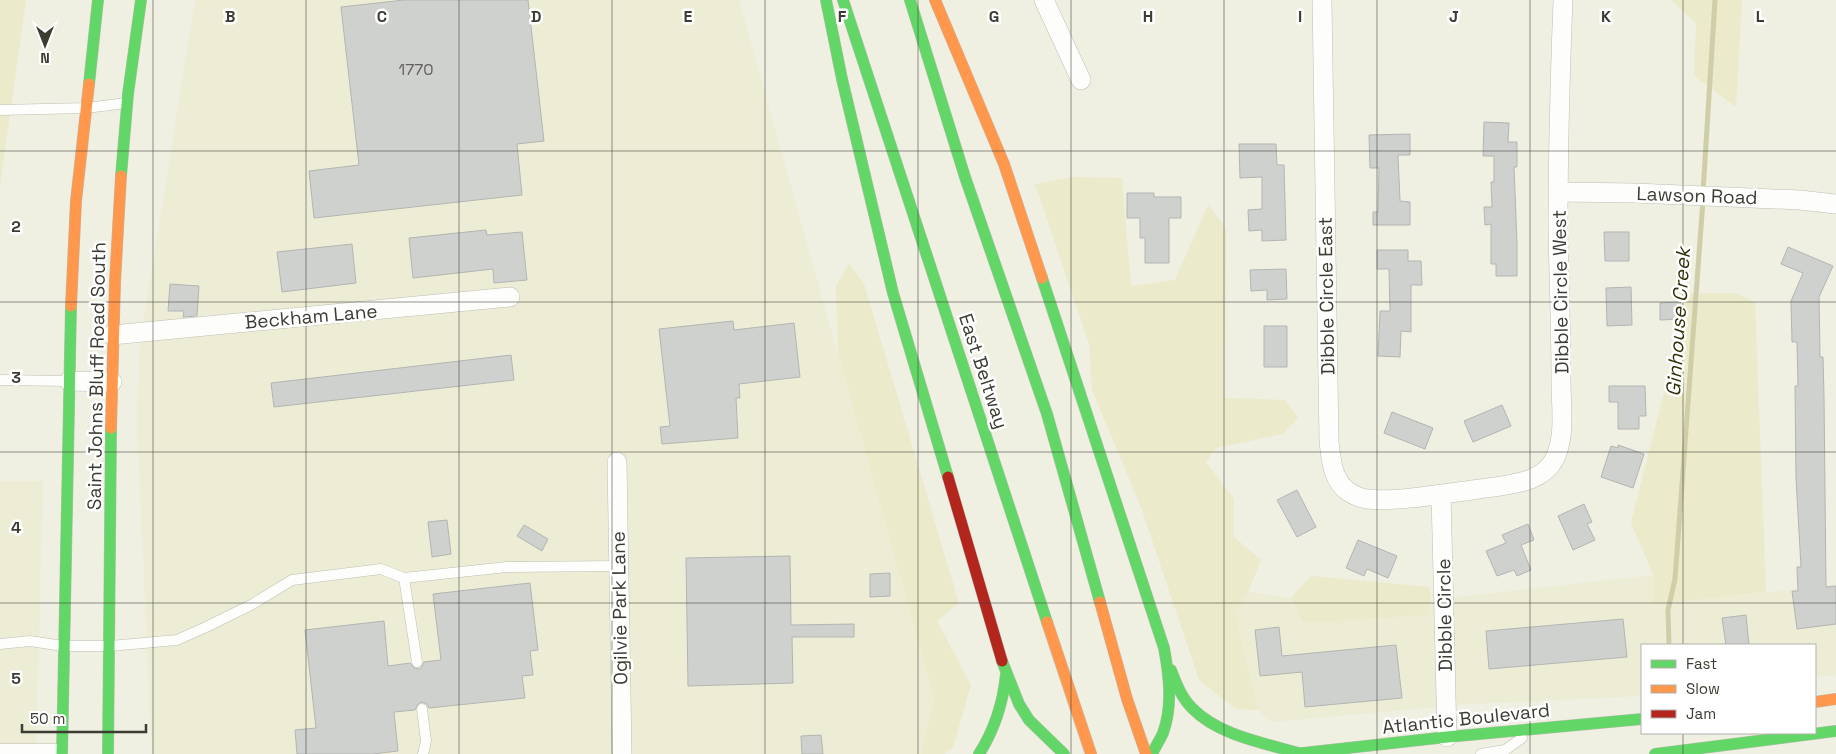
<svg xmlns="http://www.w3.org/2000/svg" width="1836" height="754" font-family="'Space Grotesk',sans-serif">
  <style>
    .built { fill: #ededd6 }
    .green { fill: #ebeaca }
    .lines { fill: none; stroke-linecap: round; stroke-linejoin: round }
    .stream { stroke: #cfcea8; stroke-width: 5 }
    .building { fill: #cfd1cf; stroke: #b3b5b3 }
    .lane-casing { stroke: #bebeb3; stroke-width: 11 }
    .street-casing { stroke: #bebeb3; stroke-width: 20 }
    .fast-casing { stroke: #bebeb3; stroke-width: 12 }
    .slow-casing { stroke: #bebeb3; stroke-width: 12 }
    .jam-casing { stroke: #bebeb3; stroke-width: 12 }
    .lane { stroke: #fdfdfb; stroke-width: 10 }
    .street { stroke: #fdfdfb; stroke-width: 19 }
    .fast { stroke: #63d668; stroke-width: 11 }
    .slow { stroke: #ff974d; stroke-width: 11 }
    .jam { stroke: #b3261e; stroke-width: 11 }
    .grid { fill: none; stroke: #3c3c33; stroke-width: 1; stroke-opacity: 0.55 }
    .labels { text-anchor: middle; stroke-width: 5; stroke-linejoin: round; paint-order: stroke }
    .number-label { font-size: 16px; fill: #61615a }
    .street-label { font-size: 19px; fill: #3c3c33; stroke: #fff }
    .water-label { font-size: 20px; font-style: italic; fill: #312f07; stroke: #fff }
    .grid-label { font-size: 16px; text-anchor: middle; font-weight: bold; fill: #3c3c33; stroke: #fff; stroke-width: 5; stroke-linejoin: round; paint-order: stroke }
  </style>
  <rect width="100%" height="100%" fill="#efefe2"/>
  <!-- built -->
  <path class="built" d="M 195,0 L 739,0 L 934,699 L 921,754 L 152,754 L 137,423 L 139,351 Z
    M 0,481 L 43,481 L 36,754 L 0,754 Z
    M 1653,575 L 1653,605 L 1836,585 L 1836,675 L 1815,677 L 1815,645 L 1642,645 L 1642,696 L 1470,704 L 1271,722 L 1258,710 L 1235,613 L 1248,592 L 1291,598 L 1304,622 L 1427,615 L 1431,600 Z"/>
  <!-- green -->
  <path class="green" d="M 0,0 L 26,0 L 0,186 Z
    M 1671,0 L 1742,0 L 1736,107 L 1694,76 L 1696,23 Z
    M 1072,177 L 1122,178 L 1131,286 L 1175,280 L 1208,205 L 1226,228 L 1225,398 L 1285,400 L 1298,418 L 1283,434 L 1216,448 L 1206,462 L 1234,499 L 1233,536 L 1261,560 L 1248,592 L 1235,613 L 1258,710 L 1236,709 L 1199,680 L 1141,507 L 1092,390 L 1089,344 L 1035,184 Z
    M 849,263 L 864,284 L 959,603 L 937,621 L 971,685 L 953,747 L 944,754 L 921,754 L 934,699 L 838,354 L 836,286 Z
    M 1681,293 L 1736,293 L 1755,303 L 1766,592 L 1653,605 L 1653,574 L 1631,523 L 1679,333 Z
    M 1311,576 L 1430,587 L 1431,600 L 1427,615 L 1304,623 L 1291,598 Z"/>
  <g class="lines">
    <!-- stream -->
    <path class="stream" d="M 1703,192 L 1715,0
      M 1669,645 L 1668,610 L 1675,579 L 1703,200"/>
  </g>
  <!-- building -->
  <path class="building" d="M 404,0 L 528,0 L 544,141 L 517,144 L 522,195 L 314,218 L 309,171 L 359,165 L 341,7 Z
    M 1484,122 L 1509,123 L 1508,142 L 1517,142 L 1517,167 L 1514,167 L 1517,243 L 1517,276 L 1496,276 L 1496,264 L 1491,264 L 1491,224 L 1485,225 L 1484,207 L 1492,207 L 1491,182 L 1494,182 L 1494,156 L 1483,156 Z
    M 1410,134 L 1410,155 L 1398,155 L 1400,201 L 1410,202 L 1410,225 L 1373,225 L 1373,212 L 1378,212 L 1379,168 L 1370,168 L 1369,135 Z
    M 1239,144 L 1276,144 L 1277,165 L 1284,165 L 1286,240 L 1262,241 L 1262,230 L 1249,231 L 1248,210 L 1262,209 L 1262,177 L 1240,178 Z
    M 1127,193 L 1154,193 L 1154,197 L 1181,197 L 1181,218 L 1169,218 L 1169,263 L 1145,263 L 1145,238 L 1140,238 L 1140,218 L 1127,218 Z
    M 486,230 L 487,235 L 522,232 L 527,280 L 494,283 L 493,269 L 413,278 L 409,238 Z
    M 1604,232 L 1629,232 L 1629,261 L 1605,261 Z
    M 352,244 L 356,283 L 282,292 L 277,252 Z
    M 1788,247 L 1833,266 L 1819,297 L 1820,357 L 1823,357 L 1824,397 L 1826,587 L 1836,586 L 1836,624 L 1797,629 L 1792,591 L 1798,591 L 1797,567 L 1801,567 L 1796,478 L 1795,386 L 1798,386 L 1797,342 L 1792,342 L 1791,301 L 1803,273 L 1781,264 Z
    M 1377,250 L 1408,250 L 1408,261 L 1421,261 L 1422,285 L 1411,285 L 1411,332 L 1401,331 L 1400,357 L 1378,356 L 1380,311 L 1390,311 L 1389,269 L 1377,269 Z
    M 1286,269 L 1287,299 L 1267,300 L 1267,290 L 1251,291 L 1250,270 Z
    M 170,284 L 199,286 L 197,316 L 183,317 L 184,311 L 168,311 Z
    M 1631,287 L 1632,325 L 1607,326 L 1606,288 Z
    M 1681,302 L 1681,319 L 1660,320 L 1660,303 Z
    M 733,321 L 734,330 L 794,323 L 800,377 L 739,384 L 740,398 L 736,398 L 738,438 L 662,444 L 660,427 L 670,426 L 659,329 Z
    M 1264,326 L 1287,326 L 1287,367 L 1264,367 Z
    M 511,355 L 514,380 L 274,407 L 271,383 Z
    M 1609,386 L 1645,386 L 1646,416 L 1639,416 L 1639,429 L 1618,429 L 1618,402 L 1609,402 Z
    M 1502,405 L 1511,426 L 1473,442 L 1464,421 Z
    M 1392,412 L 1433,428 L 1425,449 L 1384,433 Z
    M 1618,445 L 1644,454 L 1633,488 L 1601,477 L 1611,446 L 1618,448 Z
    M 1297,490 L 1316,527 L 1297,537 L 1277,500 Z
    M 1584,504 L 1592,522 L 1587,524 L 1595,540 L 1573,550 L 1558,516 Z
    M 447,520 L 451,554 L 432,557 L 428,522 Z
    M 1528,524 L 1534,540 L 1521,545 L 1531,570 L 1517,576 L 1514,570 L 1497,576 L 1486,551 L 1506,543 L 1502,535 Z
    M 524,525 L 548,539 L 542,551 L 517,536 Z
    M 1358,540 L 1397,556 L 1388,578 L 1367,569 L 1364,576 L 1346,568 Z
    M 790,556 L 791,625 L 854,624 L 854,637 L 792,637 L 793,683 L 688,686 L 686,558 Z
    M 890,573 L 890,596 L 870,597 L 870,574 Z
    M 530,583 L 538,650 L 530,651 L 533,675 L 522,676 L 525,698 L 429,708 L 427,704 L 422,702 L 418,704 L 415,710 L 394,712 L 398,751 L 373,754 L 297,754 L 295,730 L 316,728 L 305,630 L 384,621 L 388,666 L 410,663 L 414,668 L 419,669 L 422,667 L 424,662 L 441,660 L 433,594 Z
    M 1746,615 L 1749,645 L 1726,645 L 1722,618 Z
    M 1623,619 L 1627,657 L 1489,669 L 1486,631 Z
    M 1279,627 L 1282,656 L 1396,645 L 1402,698 L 1305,707 L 1302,672 L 1260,676 L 1255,630 Z
    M 821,735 L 823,754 L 802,754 L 801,736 Z"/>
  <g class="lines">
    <!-- lane casing -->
    <g class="lane-casing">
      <path id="lane" d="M 0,110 L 86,108 L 126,103
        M 0,380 L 68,381
        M 404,578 L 417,662
        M 0,644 L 30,641 L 63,646 L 110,646 L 177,640 L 206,627 L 251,605 L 292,580 L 381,569 L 404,578 L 507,567 L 619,566
        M 422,709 L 426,741 L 423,754
        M 0,749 L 61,749
        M 1481,754 L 1505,750 L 1522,738"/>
    </g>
    <!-- street casing -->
    <g class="street-casing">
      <path id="street" d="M 1044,0 L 1081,80
        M 1322,0 L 1329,441 C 1331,459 1332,481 1349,492 C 1353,495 1362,498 1367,499 C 1396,502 1442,494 1472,490 C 1491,487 1513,486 1531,479 C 1541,475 1549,469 1554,460 C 1566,437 1561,407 1561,382 C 1561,331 1559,281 1558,231 C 1558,154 1560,77 1563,0
        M 1558,192 L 1635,193 L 1800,200 L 1836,204
        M 112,335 L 510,297
        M 69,381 L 112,382
        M 617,462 L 622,754
        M 1441,494 L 1447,737"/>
    </g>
    <!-- fast casing -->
    <g class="fast-casing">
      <path id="fast" d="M 826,0 L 842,79 L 893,293 L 948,477
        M 843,0 L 1047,622
        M 910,0 L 965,177 L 1047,414 L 1100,602
        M 89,84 L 98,0
        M 121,176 L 128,94 L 141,0
        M 1042,278 L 1164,648 C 1169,675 1173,706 1163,733 C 1160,740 1155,747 1152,754
        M 1002,661 L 1019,704 L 1029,720 L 1064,754
        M 1171,670 C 1176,683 1181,697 1192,708 C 1218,735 1263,743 1299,753
        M 62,754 L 71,306
        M 108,754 L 111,428
        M 979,754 C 995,729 1003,703 1006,674
        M 1294,754 L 1447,737 L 1642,719
        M 1655,754 L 1836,731"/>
    </g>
    <!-- slow casing -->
    <g class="slow-casing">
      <path id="slow" d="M 935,0 L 1004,164 L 1042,278
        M 71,306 L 76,201 L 89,84
        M 111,428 L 115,282 L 121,176
        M 1100,602 L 1127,699 L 1146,754
        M 1047,622 L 1091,754
        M 1815,702 L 1836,699"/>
    </g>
    <!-- jam casing -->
    <g class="jam-casing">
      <path id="jam" d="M 948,477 L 1002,661"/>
    </g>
    <!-- lane -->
    <use href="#lane" class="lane"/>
    <!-- street -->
    <use href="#street" class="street"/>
    <!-- fast -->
    <use href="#fast" class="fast"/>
    <!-- slow -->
    <use href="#slow" class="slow"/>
    <!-- jam -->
    <use href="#jam" class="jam"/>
  </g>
  <!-- grid -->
  <path class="grid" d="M 153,0 L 153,754M 306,0 L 306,754M 459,0 L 459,754M 612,0 L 612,754M 765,0 L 765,754M 918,0 L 918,754M 1071,0 L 1071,754M 1224,0 L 1224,754M 1377,0 L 1377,754M 1530,0 L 1530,754M 1683,0 L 1683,645M 0,151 L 1836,151M 0,302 L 1836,302M 0,452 L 1836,452M 0,603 L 1836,603M 1683,733 L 1683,754"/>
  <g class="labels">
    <!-- number labels -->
    <g class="number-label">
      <text x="416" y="75">1770</text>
    </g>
    <!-- street labels -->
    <g class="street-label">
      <text transform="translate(1697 195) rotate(2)" y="7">Lawson Road</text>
      <text transform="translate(1560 292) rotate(-91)" y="7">Dibble Circle West</text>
      <text transform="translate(1326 296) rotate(-91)" y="7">Dibble Circle East</text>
      <text transform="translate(311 316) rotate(-5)" y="7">Beckham Lane</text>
      <text transform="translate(984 371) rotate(72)" y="7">East Beltway</text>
      <text transform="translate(96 376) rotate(-89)" y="7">Saint Johns Bluff Road South</text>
      <text transform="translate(619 608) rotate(-91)" y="7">Ogilvie Park Lane</text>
      <text transform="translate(1444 615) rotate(-91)" y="7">Dibble Circle</text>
      <text transform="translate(1466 718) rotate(-6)" y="7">Atlantic Boulevard</text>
    </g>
    <!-- water labels -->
    <g class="water-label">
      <text transform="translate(1678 322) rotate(-86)" y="7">Ginhouse Creek</text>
    </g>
  </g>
  <g class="grid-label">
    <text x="230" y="22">B</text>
    <text x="382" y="22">C</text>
    <text x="536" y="22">D</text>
    <text x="688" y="22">E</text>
    <text x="842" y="22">F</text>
    <text x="994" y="22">G</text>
    <text x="1148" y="22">H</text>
    <text x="1300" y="22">I</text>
    <text x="1454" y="22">J</text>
    <text x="1606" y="22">K</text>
    <text x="1760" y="22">L</text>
    <text x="16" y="232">2</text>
    <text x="16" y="383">3</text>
    <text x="16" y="533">4</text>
    <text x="16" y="684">5</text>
  </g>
  <!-- legend -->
  <rect x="1641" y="644" width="175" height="90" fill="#ffffff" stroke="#b1b1ad"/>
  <rect x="1651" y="660" width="25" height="8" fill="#63d668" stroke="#b1b1ad"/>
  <text x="1686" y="669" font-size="15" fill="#3c3c33">Fast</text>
  <rect x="1651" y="685" width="25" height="8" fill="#ff974d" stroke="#b1b1ad"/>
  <text x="1686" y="694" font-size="15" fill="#3c3c33">Slow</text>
  <rect x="1651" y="710" width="25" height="8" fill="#b3261e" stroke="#b1b1ad"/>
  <text x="1686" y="719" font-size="15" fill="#3c3c33">Jam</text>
  <!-- north arrow -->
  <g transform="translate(45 45) rotate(180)" stroke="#ffffff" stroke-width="4" paint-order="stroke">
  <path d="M0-4L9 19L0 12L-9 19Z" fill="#3c3c33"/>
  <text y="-8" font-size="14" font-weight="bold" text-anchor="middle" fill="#3c3c33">N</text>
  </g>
  <!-- scale -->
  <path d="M22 724v8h124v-8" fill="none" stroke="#3c3c33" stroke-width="2.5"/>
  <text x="30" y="724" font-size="15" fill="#3c3c33" stroke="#ffffff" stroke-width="4" paint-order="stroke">50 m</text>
</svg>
